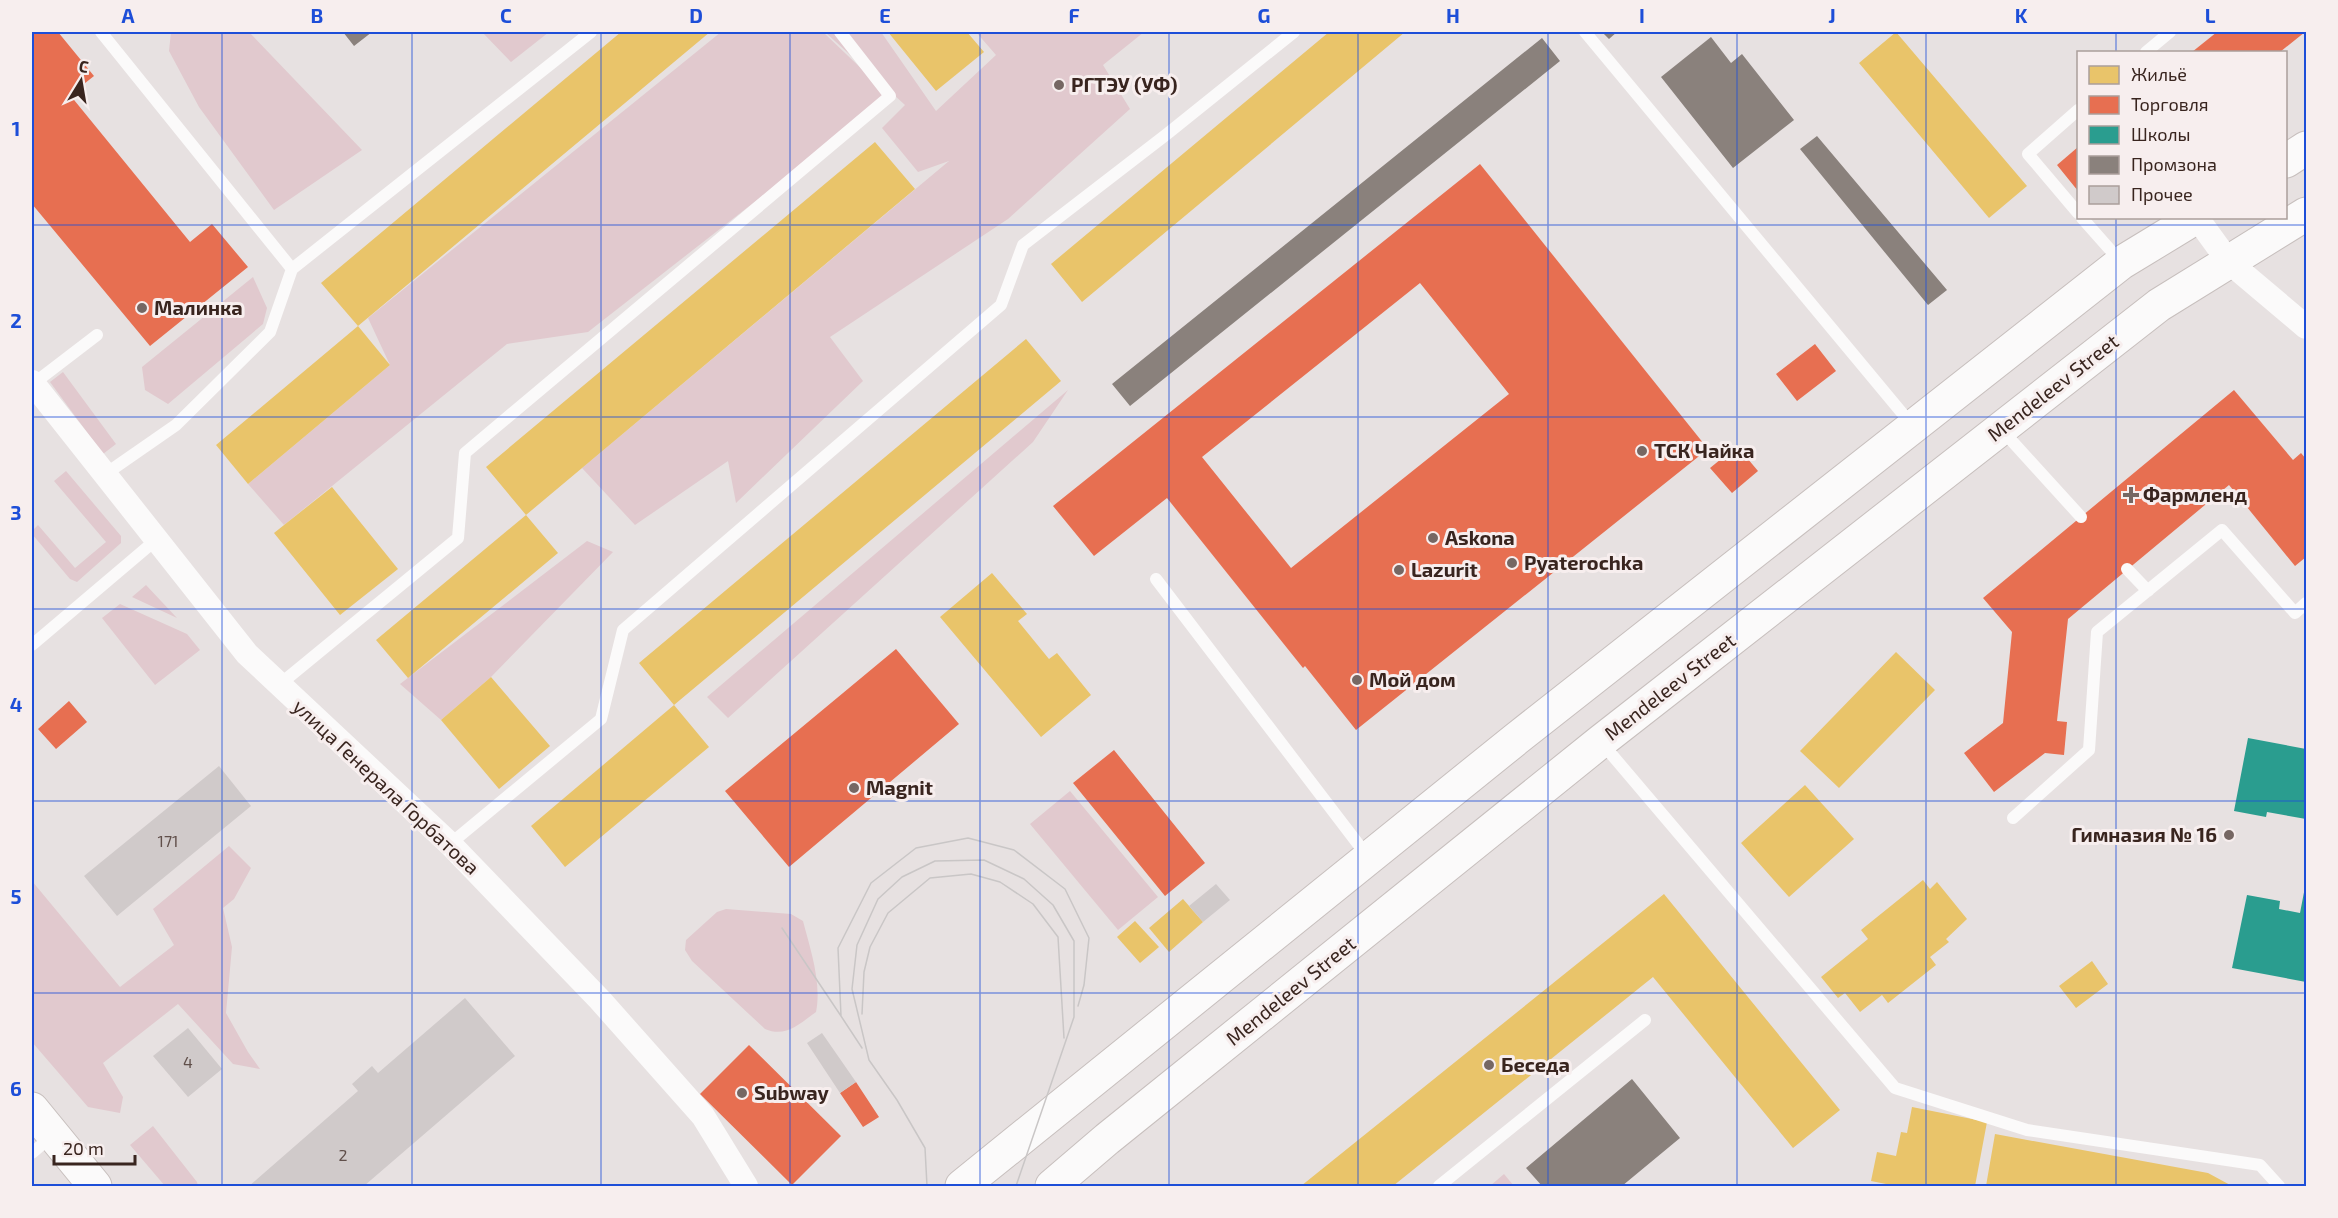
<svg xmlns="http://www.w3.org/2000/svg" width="2338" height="1218" font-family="'Exo 2',sans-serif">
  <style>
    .green { fill: #e1c9ce }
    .homes { fill: #e9c46a }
    .shops { fill: #e76f51; fill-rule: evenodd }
    .schools { fill: #2a9d8f }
    .industry { fill: #8a817c }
    .building { fill: #d0caca }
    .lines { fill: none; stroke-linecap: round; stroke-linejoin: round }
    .secondary-casing { stroke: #c7bfbd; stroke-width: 35 }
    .service { stroke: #fbfafa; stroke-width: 12 }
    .minor { stroke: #fbfafa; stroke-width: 24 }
    .secondary { stroke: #fbfafa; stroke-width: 33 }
    .tram { stroke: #c9c6c6; stroke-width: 1.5 }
    .grid { fill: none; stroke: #1d4ed8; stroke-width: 1.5; stroke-opacity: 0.55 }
    .poi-dot { fill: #766763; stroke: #f7eeee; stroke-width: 2 }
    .labels { text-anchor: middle; stroke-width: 6; stroke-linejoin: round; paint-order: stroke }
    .number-label { font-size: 16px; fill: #604f4a }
    .poi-label { font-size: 20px; font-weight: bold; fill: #39251f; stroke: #f7eeee; text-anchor: start }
    .street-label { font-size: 20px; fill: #39251f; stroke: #f7eeee }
    .neatline { fill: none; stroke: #1d4ed8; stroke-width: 2 }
    .grid-label { font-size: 20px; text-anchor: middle; font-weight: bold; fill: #1d4ed8 }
  </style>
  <rect width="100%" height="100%" fill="#e7e1e1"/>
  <!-- green -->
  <path class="green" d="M 171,32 L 249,32 L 362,150 L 274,210 L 199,107 L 169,51 Z
    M 482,32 L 549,32 L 511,62 Z
    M 721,32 L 823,32 L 890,96 L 588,332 L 507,344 L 284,525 L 248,484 L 390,365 L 368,318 Z
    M 825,32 L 881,32 L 936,111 L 996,55 L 976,32 L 1144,32 L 1103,65 L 1130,109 L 1008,219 L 830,337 L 863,381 L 736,503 L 728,461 L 635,525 L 582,468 L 949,161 L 918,172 L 882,128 L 905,105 Z
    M 253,277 L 267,308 L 263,324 L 168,404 L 145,390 L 142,367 Z
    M 63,372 L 116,444 L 103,454 L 50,382 Z
    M 1068,390 L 1033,442 L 728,718 L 707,697 Z
    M 66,471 L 121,536 L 121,543 L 77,582 L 70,579 L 32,534 L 32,531 L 38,525 L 75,568 L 106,542 L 54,481 Z
    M 587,541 L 613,552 L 491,677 L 441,720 L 400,684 Z
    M 146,585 L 177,618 L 132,597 Z
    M 120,604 L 187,634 L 200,650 L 155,685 L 102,618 Z
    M 1070,791 L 1158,897 L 1118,930 L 1030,824 Z
    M 229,846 L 251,868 L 234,899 L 223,908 L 232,947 L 226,1013 L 248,1052 L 260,1069 L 233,1064 L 178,1004 L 103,1063 L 123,1097 L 120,1113 L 88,1107 L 32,1042 L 32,881 L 120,987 L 174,945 L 153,909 Z
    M 726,909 L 791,914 L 803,921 C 810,948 822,983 816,1012 C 799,1024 786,1038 765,1029 L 692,961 L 685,950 L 686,940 L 717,912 Z
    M 153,1126 L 197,1182 L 198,1186 L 165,1186 L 130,1145 Z
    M 1504,1174 L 1514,1186 L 1490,1186 Z"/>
  <!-- homes -->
  <path class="homes" d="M 621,32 L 710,32 L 358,326 L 390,365 L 248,484 L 216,445 L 358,326 L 321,283 Z
    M 888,32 L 967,32 L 984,52 L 936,91 Z
    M 1329,32 L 1405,32 L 1082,302 L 1051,264 Z
    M 1896,32 L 2027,186 L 1989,218 L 1859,63 Z
    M 875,142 L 915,189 L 526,515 L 486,467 Z
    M 1026,339 L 1061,381 L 674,705 L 639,663 Z
    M 332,487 L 398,569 L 340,615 L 274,533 Z
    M 526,515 L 558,553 L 408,678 L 376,640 Z
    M 992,573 L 1027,614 L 1018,621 L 1049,659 L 1057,653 L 1091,695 L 1041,737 L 940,617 Z
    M 1896,652 L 1935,690 L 1839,788 L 1800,751 Z
    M 491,677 L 550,746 L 499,789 L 441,720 Z
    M 674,705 L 709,747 L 565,867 L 531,826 Z
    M 1805,785 L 1854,839 L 1789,897 L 1741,843 Z
    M 1923,880 L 1930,889 L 1937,882 L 1967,919 L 1946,939 L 1949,942 L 1930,957 L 1936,965 L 1888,1003 L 1882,995 L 1860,1012 L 1845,993 L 1838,998 L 1821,977 L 1868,939 L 1861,930 Z
    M 1664,894 L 1840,1110 L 1793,1148 L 1653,977 L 1393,1186 L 1301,1186 Z
    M 1183,899 L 1203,922 L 1169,952 L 1149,928 Z
    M 1135,921 L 1159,947 L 1140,963 L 1117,937 Z
    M 2092,961 L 2108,984 L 2076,1008 L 2059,986 Z
    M 1912,1107 L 1987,1122 L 1975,1186 L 1896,1186 L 1871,1181 L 1877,1152 L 1896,1156 L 1901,1132 L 1907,1133 Z
    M 1995,1134 L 2208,1173 L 2232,1186 L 1986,1186 Z"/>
  <!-- shops -->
  <path class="shops" d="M 36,32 L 58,32 L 94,76 L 70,95 L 190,242 L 212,224 L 248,267 L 150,346 L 32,204 L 32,35 Z
    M 2217,32 L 2305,32 L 2280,52 L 2192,52 Z
    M 2078,147 L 2078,191 L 2057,165 Z
    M 1480,164 L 1708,449 L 1356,730 L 1305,666 L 1303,668 L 1167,498 L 1094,556 L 1053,506 ZM 1420,283 L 1509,394 L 1291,568 L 1202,457 Z
    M 1815,344 L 1836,371 L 1797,401 L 1776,374 Z
    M 2234,390 L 2293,460 L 2301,453 L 2306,459 L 2306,557 L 2295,566 L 2229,485 L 2068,619 L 2057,721 L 2067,722 L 2064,755 L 2045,753 L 1994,792 L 1964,753 L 2003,723 L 2012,632 L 1983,598 Z
    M 1737,446 L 1758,471 L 1732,493 L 1710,468 Z
    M 896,649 L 959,724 L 789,867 L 725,791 Z
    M 69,701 L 87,722 L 56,749 L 38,729 Z
    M 1114,750 L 1205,863 L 1165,896 L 1073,783 Z
    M 749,1045 L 841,1136 L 792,1185 L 700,1094 Z
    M 856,1082 L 879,1117 L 863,1127 L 840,1093 Z"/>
  <!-- schools -->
  <path class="schools" d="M 2248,738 L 2306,749 L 2306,819 L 2267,812 L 2266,817 L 2234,811 Z
    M 2305,887 L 2306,982 L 2232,968 L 2247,895 L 2280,901 L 2279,909 L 2300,913 Z"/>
  <!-- industry -->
  <path class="industry" d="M 343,32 L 372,32 L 354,46 Z
    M 1602,32 L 1617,32 L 1609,39 Z
    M 1711,37 L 1731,63 L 1742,54 L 1794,120 L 1733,168 L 1661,77 Z
    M 1542,38 L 1560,61 L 1130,406 L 1112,384 Z
    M 1817,136 L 1947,290 L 1928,305 L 1800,149 Z
    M 1632,1079 L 1680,1138 L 1622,1186 L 1542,1186 L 1526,1168 Z"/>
  <!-- building -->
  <path class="building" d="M 219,766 L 251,806 L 117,916 L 84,876 Z
    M 1216,884 L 1230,900 L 1203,922 L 1189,906 Z
    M 465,998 L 515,1056 L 364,1186 L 249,1186 L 358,1091 L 352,1084 L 372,1066 L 378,1073 Z
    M 188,1028 L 222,1069 L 188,1097 L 153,1056 Z
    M 822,1033 L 856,1082 L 840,1093 L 807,1043 Z"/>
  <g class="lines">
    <!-- secondary casing -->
    <g class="secondary-casing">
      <path id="secondary" d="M 2286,161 L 2306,148
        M 32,1109 L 95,1186
        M 962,1186 L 1516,739 L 2121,263 L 2195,218
        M 1052,1186 L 1107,1139 L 1600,742 L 2159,305 L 2306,214"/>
    </g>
    <!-- service -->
    <path class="service" d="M 101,32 L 292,269
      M 1585,32 L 1912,425
      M 2146,52 L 2170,32
      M 2078,110 L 2028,154 L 2078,213
      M 2082,218 L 2121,262
      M 33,384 L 97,335
      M 2001,429 L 2081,517
      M 104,475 L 176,425 L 270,332 L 292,269 L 591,32
      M 2127,569 L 2148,591
      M 1156,579 L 1368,857
      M 32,645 L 157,539
      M 279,685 L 458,538 L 465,453 L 890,96 L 840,32
      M 1601,742 L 1895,1088 L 2027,1130 L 2260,1165 L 2279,1186
      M 2013,818 L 2089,750 L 2097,632 L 2222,530 L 2295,613 L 2306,603
      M 450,844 L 601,719 L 623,630 L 1001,305 L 1023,245 L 1167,134 L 1294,32
      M 32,1153 L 52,1136
      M 1439,1186 L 1645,1020"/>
    <!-- minor -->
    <path class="minor" d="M 2197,218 L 2229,262 L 2306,327
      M 32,382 L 247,654 L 450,844 L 600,1000 L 703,1116 L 746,1186"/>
    <!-- secondary -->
    <use href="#secondary" class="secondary"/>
    <!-- tram -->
    <path class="tram" d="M 782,928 L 841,1016
      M 862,1014 L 864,972 L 870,947 L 888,913 L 930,878 L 971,874 L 1000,882 L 1033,904 L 1058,937 L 1064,1038
      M 862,1048 L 841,1016 L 838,948 L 871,883 L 916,848 L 968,838 L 1014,850 L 1065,889 L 1089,938 L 1084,985 L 1078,1006
      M 927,1186 L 925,1148 L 897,1100 L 869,1060 L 852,989 L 857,945 L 878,899 L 902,877 L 935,861 L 984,860 L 1024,879 L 1053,905 L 1074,941 L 1074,1017 L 1016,1186"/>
  </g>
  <!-- grid -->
  <path class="grid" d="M 222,32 L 222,1186M 412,32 L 412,1186M 601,32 L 601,1186M 790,32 L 790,1186M 980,32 L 980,1186M 1169,32 L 1169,1186M 1358,32 L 1358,1186M 1548,32 L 1548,1186M 1737,32 L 1737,1186M 1926,32 L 1926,1186M 2116,32 L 2116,52M 2116,218 L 2116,1186M 32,225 L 2306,225M 32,417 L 2306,417M 32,609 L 2306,609M 32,801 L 2306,801M 32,993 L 2306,993"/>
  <!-- markers -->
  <g class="poi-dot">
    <circle cx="1059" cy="85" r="6"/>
    <circle cx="142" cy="308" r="6"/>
    <circle cx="1642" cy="451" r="6"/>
    <path d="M2128 486h6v6h6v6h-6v6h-6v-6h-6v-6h6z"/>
    <circle cx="1433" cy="538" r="6"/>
    <circle cx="1512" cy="563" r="6"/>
    <circle cx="1399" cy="570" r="6"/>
    <circle cx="1357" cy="680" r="6"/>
    <circle cx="854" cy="788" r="6"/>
    <circle cx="2229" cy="835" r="6"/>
    <circle cx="1489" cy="1065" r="6"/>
    <circle cx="742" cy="1093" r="6"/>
  </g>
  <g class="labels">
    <!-- number labels -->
    <g class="number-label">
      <text x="168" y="847">171</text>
      <text x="188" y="1068">4</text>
      <text x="343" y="1161">2</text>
    </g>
    <!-- poi labels -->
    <g class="poi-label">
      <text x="1071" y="92">РГТЭУ (УФ)</text>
      <text x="154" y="315">Малинка</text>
      <text x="1654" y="458">ТСК Чайка</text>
      <text x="2143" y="502">Фармленд</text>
      <text x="1445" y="545">Askona</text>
      <text x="1524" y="570">Pyaterochka</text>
      <text x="1411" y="577">Lazurit</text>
      <text x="1369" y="687">Мой дом</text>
      <text x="866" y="795">Magnit</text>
      <text x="2217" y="842" text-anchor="end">Гимназия № 16</text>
      <text x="1501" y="1072">Беседа</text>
      <text x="754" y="1100">Subway</text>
    </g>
    <!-- street labels -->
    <g class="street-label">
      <text transform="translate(2053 388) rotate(-38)" y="7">Mendeleev Street</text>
      <text transform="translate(1670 687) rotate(-38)" y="7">Mendeleev Street</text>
      <text transform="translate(386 787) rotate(43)" y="7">улица Генерала Горбатова</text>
      <text transform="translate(1291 991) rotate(-39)" y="7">Mendeleev Street</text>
    </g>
  </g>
  <!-- border -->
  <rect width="2338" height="1218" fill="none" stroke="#f7eeee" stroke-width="66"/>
  <!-- legend -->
  <rect x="2077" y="51" width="210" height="168" fill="#f7eeee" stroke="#ab9e9b" stroke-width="1.5"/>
  <rect x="2089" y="66" width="30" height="18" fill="#e9c46a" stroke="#ab9e9b" stroke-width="1.5"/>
  <text x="2131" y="81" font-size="18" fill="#39251f">Жильё</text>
  <rect x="2089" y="96" width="30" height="18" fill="#e76f51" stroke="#ab9e9b" stroke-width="1.5"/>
  <text x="2131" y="111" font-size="18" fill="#39251f">Торговля</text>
  <rect x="2089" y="126" width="30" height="18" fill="#2a9d8f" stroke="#ab9e9b" stroke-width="1.5"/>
  <text x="2131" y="141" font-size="18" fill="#39251f">Школы</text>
  <rect x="2089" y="156" width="30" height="18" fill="#8a817c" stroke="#ab9e9b" stroke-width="1.5"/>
  <text x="2131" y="171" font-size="18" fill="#39251f">Промзона</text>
  <rect x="2089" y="186" width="30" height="18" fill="#d0caca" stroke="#ab9e9b" stroke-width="1.5"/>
  <text x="2131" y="201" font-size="18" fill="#39251f">Прочее</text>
  <!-- north arrow -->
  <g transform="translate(81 81) rotate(11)" stroke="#f7eeee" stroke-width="4.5" paint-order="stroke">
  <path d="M0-4.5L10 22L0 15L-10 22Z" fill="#39251f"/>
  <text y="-9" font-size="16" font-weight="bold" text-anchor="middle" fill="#39251f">С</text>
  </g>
  <!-- scale -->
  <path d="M54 1155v9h81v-9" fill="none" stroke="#39251f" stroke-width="3"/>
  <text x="63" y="1155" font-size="18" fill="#39251f" stroke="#f7eeee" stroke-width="4.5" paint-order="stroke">20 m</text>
  <rect x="33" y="33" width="2272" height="1152" class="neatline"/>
  <g class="grid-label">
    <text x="128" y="23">A</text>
    <text x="317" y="23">B</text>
    <text x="506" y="23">C</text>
    <text x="696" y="23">D</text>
    <text x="885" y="23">E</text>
    <text x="1074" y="23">F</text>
    <text x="1264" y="23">G</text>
    <text x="1453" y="23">H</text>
    <text x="1642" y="23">I</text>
    <text x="1832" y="23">J</text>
    <text x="2021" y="23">K</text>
    <text x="2210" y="23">L</text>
    <text x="16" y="136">1</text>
    <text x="16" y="328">2</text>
    <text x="16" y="520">3</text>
    <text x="16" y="712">4</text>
    <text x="16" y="904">5</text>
    <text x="16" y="1096">6</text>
  </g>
</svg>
